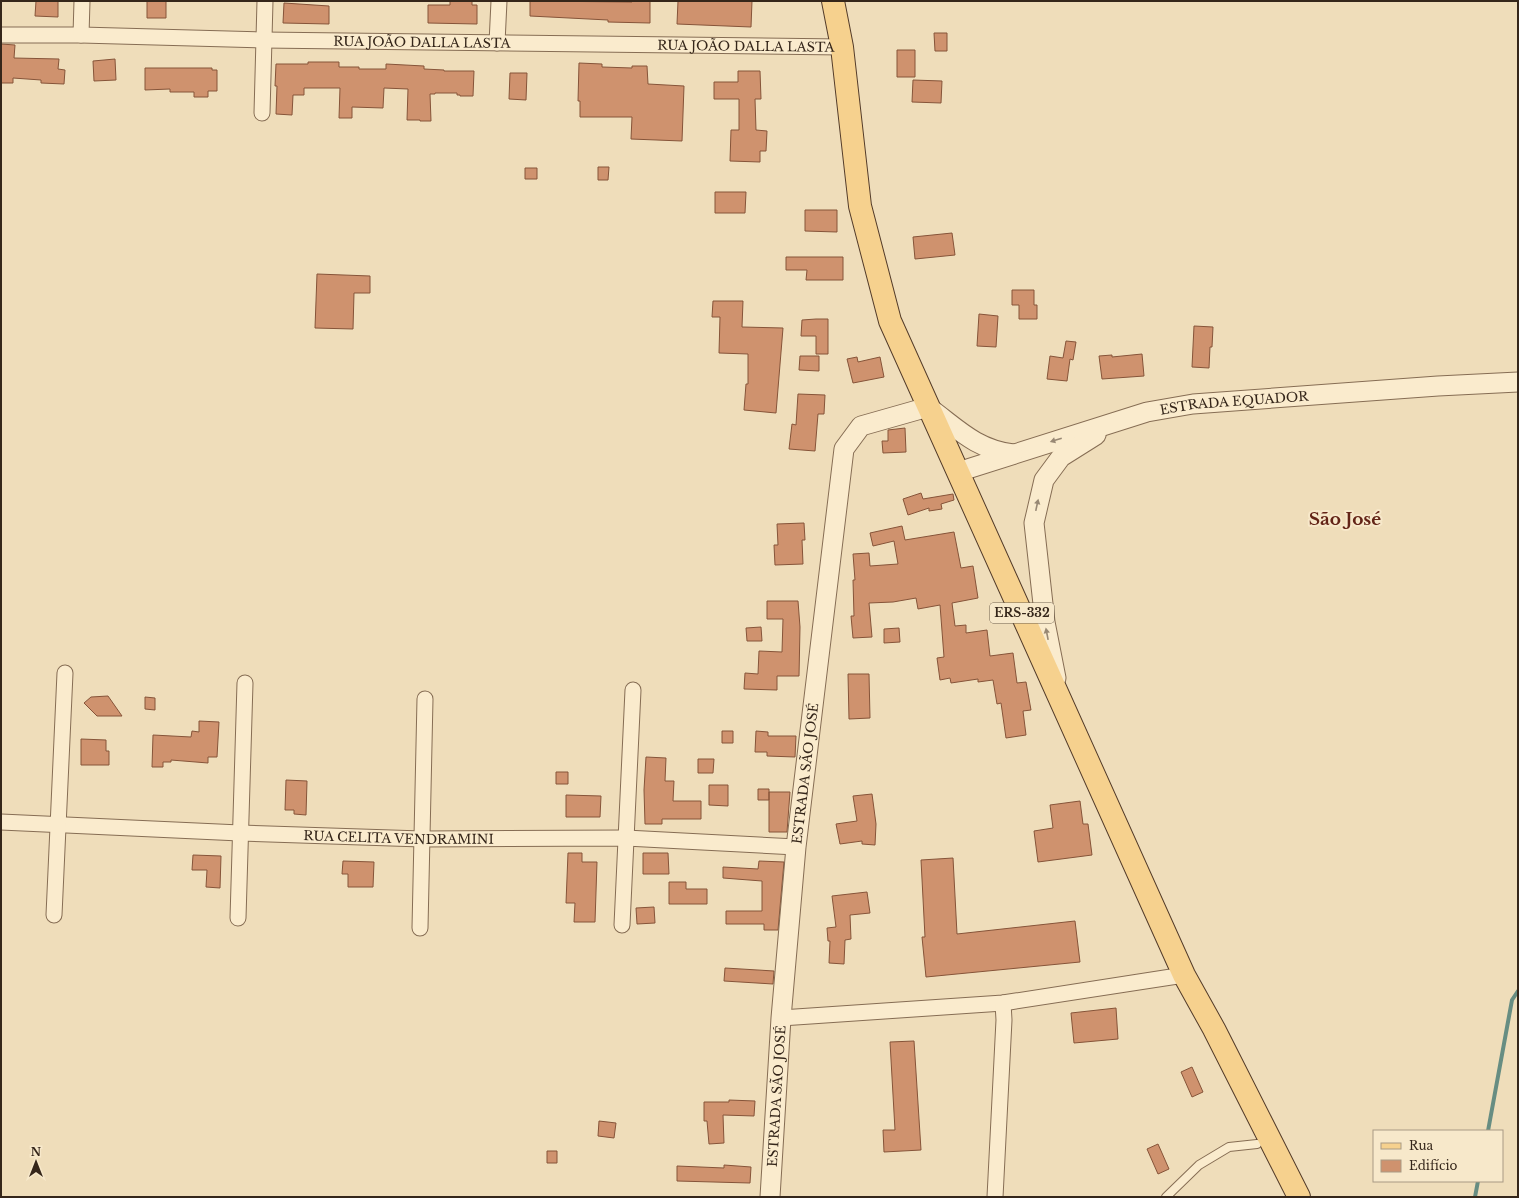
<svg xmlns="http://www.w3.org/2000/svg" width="1519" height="1198" font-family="'Libre Baskerville',serif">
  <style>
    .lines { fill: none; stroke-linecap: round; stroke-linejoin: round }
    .stream { stroke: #678d82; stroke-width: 4 }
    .building { fill: #cf926e; stroke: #865439 }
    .service-casing { stroke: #866d54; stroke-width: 10 }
    .minor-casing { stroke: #866d54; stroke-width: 17 }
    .tertiary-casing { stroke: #866d54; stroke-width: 21 }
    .primary-casing { stroke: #533b29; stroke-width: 24 }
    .service { stroke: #faebcd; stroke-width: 8 }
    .minor { stroke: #faebcd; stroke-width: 15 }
    .tertiary { stroke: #faebcd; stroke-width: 19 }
    .primary { stroke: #f6d18e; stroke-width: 22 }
    .oneway { fill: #988874 }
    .labels { text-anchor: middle; stroke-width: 4; stroke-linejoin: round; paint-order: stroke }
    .shield { fill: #f7e8ca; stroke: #6f604f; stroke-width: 1 }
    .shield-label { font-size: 12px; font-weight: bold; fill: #35261a }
    .street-label { font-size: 13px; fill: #35261a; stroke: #f7e8ca }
    .district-label { font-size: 17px; font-weight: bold; fill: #632417; stroke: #f7e8ca }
  </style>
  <rect width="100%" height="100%" fill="#efddba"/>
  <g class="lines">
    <!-- stream -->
    <path class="stream" d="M 1488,1131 L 1512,1000 L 1518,991
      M 1475,1197 L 1478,1181"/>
  </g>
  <!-- building -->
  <path class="building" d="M 36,1 L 58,1 L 58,17 L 35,16 Z
    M 147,1 L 166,1 L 166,18 L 147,18 Z
    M 450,1 L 472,1 L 472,5 L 477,5 L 477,24 L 428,23 L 428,5 L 450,5 Z
    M 530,1 L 632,2 L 632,1 L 650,1 L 650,23 L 608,22 L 608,20 L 530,16 Z
    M 678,1 L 752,1 L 751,27 L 677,24 Z
    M 284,3 L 329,6 L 329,24 L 283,23 Z
    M 934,33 L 947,33 L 947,51 L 935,51 Z
    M 1,44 L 15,45 L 14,58 L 59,59 L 58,69 L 65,70 L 64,84 L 41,83 L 41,80 L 13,78 L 13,83 L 1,83 Z
    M 897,50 L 915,50 L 915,77 L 897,77 Z
    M 115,59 L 116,80 L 94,81 L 93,61 Z
    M 308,62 L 339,62 L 339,67 L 359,67 L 359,69 L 386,69 L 386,64 L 424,66 L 424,69 L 444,70 L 444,71 L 474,71 L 473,96 L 460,96 L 460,95 L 457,95 L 457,93 L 435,93 L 435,94 L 430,94 L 431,121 L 420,121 L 420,120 L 407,120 L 408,89 L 384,88 L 383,108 L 352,107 L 352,118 L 339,118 L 340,88 L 304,88 L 304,95 L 293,95 L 292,115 L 276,114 L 277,86 L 275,86 L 276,64 L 308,64 Z
    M 579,63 L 602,64 L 602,67 L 632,68 L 632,66 L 647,66 L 648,84 L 684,86 L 682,141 L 631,139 L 632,117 L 580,117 L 580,101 L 578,101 Z
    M 145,68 L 212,68 L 212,70 L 217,70 L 217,91 L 208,91 L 208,97 L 194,97 L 194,92 L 170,92 L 170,89 L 145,90 Z
    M 738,71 L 760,71 L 761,99 L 755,99 L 756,130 L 767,131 L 766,151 L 760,151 L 760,162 L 730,161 L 731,130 L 739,130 L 739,99 L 714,99 L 714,82 L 738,82 Z
    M 510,73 L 527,73 L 526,100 L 509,99 Z
    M 913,80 L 942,81 L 941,103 L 912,102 Z
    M 598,167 L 609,167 L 608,180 L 598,180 Z
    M 525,168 L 537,168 L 537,179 L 525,179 Z
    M 715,192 L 746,192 L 745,213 L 715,213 Z
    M 805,210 L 837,210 L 837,232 L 805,231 Z
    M 952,233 L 955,255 L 915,259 L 913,237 Z
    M 786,257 L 843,257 L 843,280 L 806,280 L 807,270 L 786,270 Z
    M 317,274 L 370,276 L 370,293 L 354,293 L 353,329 L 315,328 Z
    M 1012,290 L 1034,290 L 1034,305 L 1037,305 L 1037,319 L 1019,319 L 1019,305 L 1012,305 Z
    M 713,301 L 743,301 L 742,327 L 783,328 L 776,413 L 744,410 L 746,384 L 748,384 L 748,354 L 719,353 L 720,317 L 712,317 Z
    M 979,314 L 998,316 L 996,347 L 977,346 Z
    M 816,319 L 828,319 L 828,354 L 816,354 L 816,336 L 801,336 L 802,320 Z
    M 1194,326 L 1213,327 L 1212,347 L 1210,347 L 1209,368 L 1192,367 Z
    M 1066,341 L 1076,342 L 1073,360 L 1070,359 L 1067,381 L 1047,379 L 1050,356 L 1063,358 Z
    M 1142,354 L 1144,376 L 1102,379 L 1099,356 L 1112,355 L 1112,357 Z
    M 800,356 L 819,356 L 819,371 L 799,370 Z
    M 857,357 L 858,362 L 880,357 L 884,377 L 853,383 L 847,359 Z
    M 798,394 L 825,395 L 824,414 L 818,414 L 815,451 L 789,449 L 792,424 L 796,425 Z
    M 905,428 L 906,452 L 883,453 L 882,441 L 888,441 L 888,430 Z
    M 921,493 L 923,499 L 953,494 L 954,500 L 941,504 L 942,509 L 929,511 L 929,508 L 908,515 L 903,499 Z
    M 804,523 L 805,540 L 802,540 L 803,564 L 775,565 L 774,545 L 778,545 L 777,524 Z
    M 902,526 L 905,540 L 954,532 L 961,568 L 973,566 L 978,598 L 952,603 L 955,626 L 966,625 L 966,633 L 987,630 L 990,656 L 1013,653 L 1017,683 L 1026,682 L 1031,710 L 1023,711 L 1026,735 L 1006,738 L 1001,703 L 997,704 L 993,680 L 978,682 L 978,679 L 951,683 L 950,678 L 940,680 L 937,658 L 944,657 L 940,605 L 918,609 L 916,598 L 893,602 L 869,603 L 872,637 L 853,638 L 851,616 L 854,616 L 853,580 L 855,580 L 853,554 L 869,553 L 870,566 L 898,564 L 894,541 L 873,546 L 870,533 Z
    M 767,601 L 798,601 L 800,627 L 799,676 L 777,676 L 777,690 L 744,689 L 745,673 L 758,674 L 759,651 L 782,652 L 783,619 L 767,619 Z
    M 761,627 L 762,641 L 747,641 L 746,628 Z
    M 899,628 L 900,642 L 884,643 L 884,629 Z
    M 848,674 L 869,674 L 870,718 L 849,719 Z
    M 108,696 L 122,716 L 97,716 L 84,703 L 91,697 Z
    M 145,697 L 155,698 L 155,710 L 145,709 Z
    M 199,721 L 219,722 L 217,757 L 208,757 L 208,763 L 171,760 L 171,762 L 163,762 L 163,767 L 152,767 L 153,735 L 191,737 L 192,731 L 199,732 Z
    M 722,731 L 733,731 L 733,743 L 722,743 Z
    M 756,731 L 768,732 L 768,736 L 796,736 L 795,757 L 767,756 L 767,752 L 755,752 Z
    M 81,739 L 106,740 L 106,751 L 109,751 L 109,765 L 81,765 Z
    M 646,757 L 666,758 L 665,781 L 674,781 L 673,801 L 701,801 L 701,819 L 662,819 L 662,824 L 645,824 L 644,790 Z
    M 698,759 L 714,759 L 713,773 L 698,773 Z
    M 556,772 L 568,772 L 568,784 L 556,784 Z
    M 286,780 L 307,781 L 306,815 L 294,814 L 294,810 L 285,810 Z
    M 709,785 L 728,785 L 728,806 L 709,805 Z
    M 758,789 L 769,789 L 769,800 L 758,800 Z
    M 769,792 L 790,792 L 787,832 L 769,832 Z
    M 872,794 L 876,824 L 875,845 L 862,844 L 862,841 L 840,844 L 836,824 L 857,821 L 853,796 Z
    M 566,795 L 601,796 L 600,817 L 566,817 Z
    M 1080,801 L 1083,824 L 1088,824 L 1092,855 L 1038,862 L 1034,831 L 1053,828 L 1050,805 Z
    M 568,853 L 582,853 L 582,862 L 597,862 L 595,922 L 574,922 L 575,903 L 566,903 Z
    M 643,853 L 668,853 L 669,874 L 643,874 Z
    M 193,855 L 221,856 L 220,888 L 206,887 L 207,870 L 192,870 Z
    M 953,858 L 957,934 L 1075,921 L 1080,962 L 926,977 L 922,937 L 925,937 L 921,860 Z
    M 343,861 L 374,862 L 373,887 L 348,887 L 348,874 L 342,874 Z
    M 759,861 L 784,862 L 778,930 L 764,930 L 764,924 L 726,924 L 726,911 L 762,911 L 762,881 L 723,878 L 723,867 L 758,869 Z
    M 669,882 L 686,882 L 686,889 L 707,889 L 707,904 L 669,904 Z
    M 867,892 L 870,913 L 850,915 L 851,939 L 845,940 L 844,964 L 829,963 L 830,941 L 828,941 L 827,928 L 836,927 L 832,896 Z
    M 654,907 L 655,923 L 637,924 L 636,908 Z
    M 725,968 L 774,971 L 773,984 L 724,981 Z
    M 1116,1008 L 1118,1039 L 1074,1043 L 1071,1013 Z
    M 914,1041 L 921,1150 L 884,1152 L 883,1130 L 895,1130 L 890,1042 Z
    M 1192,1067 L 1203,1092 L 1192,1097 L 1181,1072 Z
    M 729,1100 L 755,1101 L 754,1116 L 723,1115 L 724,1143 L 709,1144 L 707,1121 L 704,1121 L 704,1102 L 729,1102 Z
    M 599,1121 L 616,1123 L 614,1138 L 598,1136 Z
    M 1158,1144 L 1169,1169 L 1158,1174 L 1147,1149 Z
    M 547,1151 L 557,1151 L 557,1163 L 547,1163 Z
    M 724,1165 L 751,1167 L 750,1183 L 677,1181 L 677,1166 L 724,1168 Z"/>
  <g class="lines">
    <!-- service casing -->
    <g class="service-casing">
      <path id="service" d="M 1166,1197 L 1199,1165 L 1229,1147 L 1257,1144"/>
    </g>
    <!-- minor casing -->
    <g class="minor-casing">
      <g id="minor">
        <path id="s1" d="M 1,35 L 81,35 L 263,40 L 842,47"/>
        <path d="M 81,35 L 82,1"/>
        <path d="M 497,43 L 499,1"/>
        <path d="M 262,113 L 265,1"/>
        <path id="s2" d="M 1,822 L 240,833 L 422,839 L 626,838 L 796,847"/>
        <path d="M 54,915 L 65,673"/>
        <path d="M 238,918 L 245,683"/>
        <path d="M 622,925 L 633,690"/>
        <path d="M 420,928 L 425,699"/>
        <path d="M 781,1018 L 1003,1003 L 1184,975"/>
        <path d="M 995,1197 L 1004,1020 L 1003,1003"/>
      </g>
    </g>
    <!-- tertiary casing -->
    <g class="tertiary-casing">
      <g id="tertiary">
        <path id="s3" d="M 958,472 L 1147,412 L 1193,404 L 1438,386 L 1518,382"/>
        <path d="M 1056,678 L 1045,622 L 1034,523 L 1044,480 L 1061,457 L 1096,435"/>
        <path id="s4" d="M 770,1197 L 781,1018 L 796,847 L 844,449 L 861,426 L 928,407 C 957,428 975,449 1013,454"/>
      </g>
    </g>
    <!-- primary casing -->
    <g class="primary-casing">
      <path id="primary" d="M 833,1 L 842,47 L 860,206 L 890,321 L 1184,975 L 1214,1029 L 1299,1197"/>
    </g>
    <!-- service -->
    <use href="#service" class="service"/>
    <!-- minor -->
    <use href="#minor" class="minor"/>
    <!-- tertiary -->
    <use href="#tertiary" class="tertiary"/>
    <!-- primary -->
    <use href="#primary" class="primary"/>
  </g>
  <!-- one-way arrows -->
  <defs><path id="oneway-solid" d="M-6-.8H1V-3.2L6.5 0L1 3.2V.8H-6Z"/></defs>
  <g class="oneway">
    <use href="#oneway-solid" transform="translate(1056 440) rotate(163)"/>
    <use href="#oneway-solid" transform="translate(1037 505) rotate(-78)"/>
    <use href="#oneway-solid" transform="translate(1047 634) rotate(-101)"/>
  </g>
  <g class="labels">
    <!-- shield labels -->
    <rect class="shield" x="990" y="603" width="64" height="20" rx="3"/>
    <g class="shield-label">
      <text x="1022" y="617">ERS-332</text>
    </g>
    <!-- street labels -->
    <g class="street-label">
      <text dy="5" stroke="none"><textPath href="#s1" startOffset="421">RUA JOÃO DALLA LASTA</textPath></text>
      <text dy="5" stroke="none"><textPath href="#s1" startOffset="745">RUA JOÃO DALLA LASTA</textPath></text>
      <text dy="5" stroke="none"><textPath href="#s3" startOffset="286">ESTRADA EQUADOR</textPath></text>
      <text dy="5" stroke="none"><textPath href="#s4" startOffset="425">ESTRADA SÃO JOSÉ</textPath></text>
      <text dy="5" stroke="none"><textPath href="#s2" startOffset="398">RUA CELITA VENDRAMINI</textPath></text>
      <text dy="5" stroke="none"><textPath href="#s4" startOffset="101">ESTRADA SÃO JOSÉ</textPath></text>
    </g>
    <!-- district labels -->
    <g class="district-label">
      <text x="1345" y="525">São José</text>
    </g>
  </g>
  <!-- border -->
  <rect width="1519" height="1198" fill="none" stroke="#35261a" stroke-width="4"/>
  <!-- legend -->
  <rect x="1373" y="1130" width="130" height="52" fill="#f7e8ca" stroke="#a99a84"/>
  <rect x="1381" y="1143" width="20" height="6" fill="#f6d18e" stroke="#a99a84"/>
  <text x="1409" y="1150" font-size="12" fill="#35261a">Rua</text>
  <rect x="1381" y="1160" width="20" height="12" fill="#cf926e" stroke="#a99a84"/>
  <text x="1409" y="1170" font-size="12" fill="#35261a">Edifício</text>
  <!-- north arrow -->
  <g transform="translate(36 1162)" stroke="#f7e8ca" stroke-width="3" paint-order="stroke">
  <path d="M0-3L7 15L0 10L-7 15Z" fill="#35261a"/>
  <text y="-6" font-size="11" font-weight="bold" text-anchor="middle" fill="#35261a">N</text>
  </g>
</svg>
